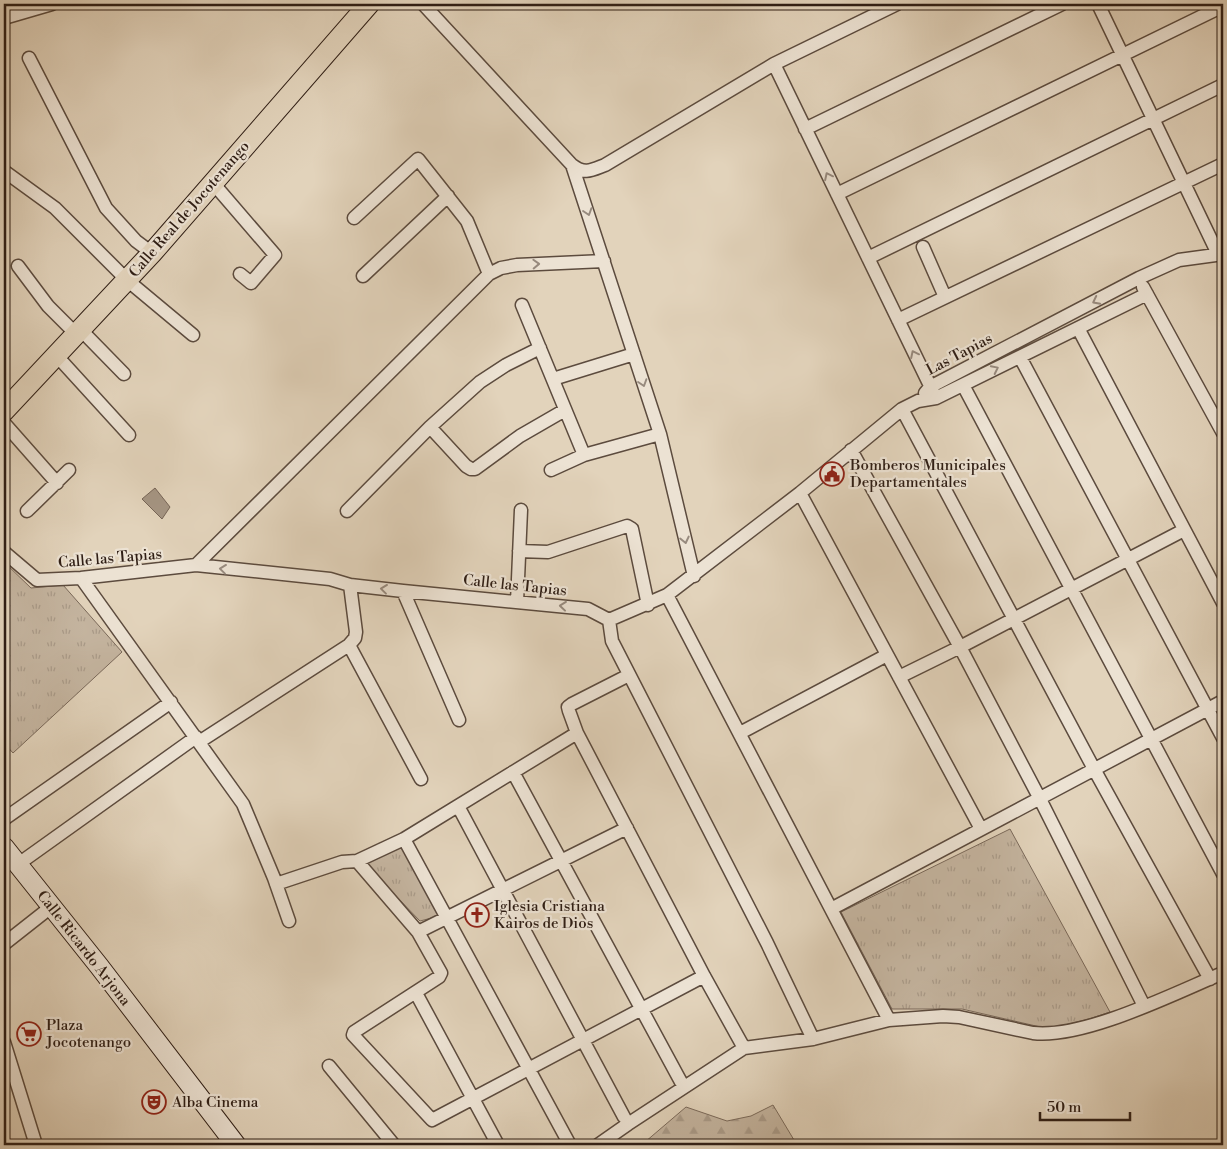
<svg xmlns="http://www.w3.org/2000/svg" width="1227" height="1149" font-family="'Libre Bodoni',serif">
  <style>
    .forest { fill: url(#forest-firs); stroke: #7a695a }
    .park { fill: url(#park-tufts); stroke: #7a695a }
    .water { fill: #a59583; stroke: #766557 }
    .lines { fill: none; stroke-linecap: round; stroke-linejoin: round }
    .street-casing { stroke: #5c4b3e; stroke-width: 15 }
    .secondary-casing { stroke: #2f1e15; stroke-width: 21 }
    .primary-casing { stroke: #2f1e15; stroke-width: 22 }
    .street { stroke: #ece2d3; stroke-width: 12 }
    .secondary { stroke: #ece2d3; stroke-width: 19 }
    .primary { stroke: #e2d3bb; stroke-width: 20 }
    .oneway { stroke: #978a7e }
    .labels { text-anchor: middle; stroke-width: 4.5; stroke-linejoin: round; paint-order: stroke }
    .street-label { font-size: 15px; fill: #2f1e15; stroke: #ece2d3 }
    .poi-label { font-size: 15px; fill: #2f1e15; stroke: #ece2d3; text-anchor: start }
  </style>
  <defs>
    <pattern id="forest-firs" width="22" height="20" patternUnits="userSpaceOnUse" patternTransform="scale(1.25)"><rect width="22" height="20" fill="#c4b49f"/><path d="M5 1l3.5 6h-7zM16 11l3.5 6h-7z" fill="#a99a88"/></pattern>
    <pattern id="park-tufts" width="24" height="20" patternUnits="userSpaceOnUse" patternTransform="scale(1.25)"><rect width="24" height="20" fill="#c4b49f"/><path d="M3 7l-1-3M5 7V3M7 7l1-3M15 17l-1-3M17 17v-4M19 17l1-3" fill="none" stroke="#a99a88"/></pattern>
  </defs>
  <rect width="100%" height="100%" fill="#e2d3bb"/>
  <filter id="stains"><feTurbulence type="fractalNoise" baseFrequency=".004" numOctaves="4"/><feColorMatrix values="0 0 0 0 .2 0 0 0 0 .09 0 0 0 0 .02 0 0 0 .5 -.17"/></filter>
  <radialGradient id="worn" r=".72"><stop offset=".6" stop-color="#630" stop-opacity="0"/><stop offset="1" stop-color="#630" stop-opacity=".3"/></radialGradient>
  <!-- forest -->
  <path class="forest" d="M 773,1105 L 797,1145 L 644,1145 L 645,1142 L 686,1107 L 727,1121 L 751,1116 Z"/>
  <!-- park -->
  <path class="park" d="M 4,562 L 31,588 L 63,585 L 122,652 L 13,753 L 4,743 Z
    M 1010,829 L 1110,1012 L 1089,1019 L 1049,1029 L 962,1009 L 892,1009 L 841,912 Z
    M 403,846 L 443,915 L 420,921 L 364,863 Z"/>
  <!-- water -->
  <path class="water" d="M 155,488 L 170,507 L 162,519 L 142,499 Z"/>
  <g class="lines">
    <!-- street casing -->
    <g class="street-casing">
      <path id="street" d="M 423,4 L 572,165 C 585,175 592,170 605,165 L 774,64 L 897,4
        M 1098,4 L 1218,254
        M 4,18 L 52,4
        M 29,58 L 106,208 L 136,241 L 152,253
        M 774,64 L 936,398
        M 805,129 L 1062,4
        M 572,165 L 660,434 L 694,576
        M 4,171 L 55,208 L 127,280 L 193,335
        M 213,183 L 275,255 L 251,283 L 240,274
        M 837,194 L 1223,6
        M 354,218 L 418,159 L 467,221 L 489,274
        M 923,247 L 945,297
        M 868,258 L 1223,85
        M 18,266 L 48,306 L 76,334
        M 363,276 L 448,196
        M 1143,287 L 1223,433
        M 522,305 L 584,455
        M 898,320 L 1223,164
        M 1078,328 L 1223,603
        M 80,329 L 124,374
        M 56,355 L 129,435
        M 1020,357 L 1223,738
        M 553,379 L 634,354
        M 963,385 L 1223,874
        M 925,393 L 930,387 L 1139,278 L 1179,260 L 1223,254
        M 902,409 L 1094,769 L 1210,979
        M 4,423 L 57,483
        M 430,427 L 466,466 L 471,469 L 475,469 L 520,436 L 565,410
        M 851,450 L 960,647 L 1040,799 L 1144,1006
        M 551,470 L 584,455 L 660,434
        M 800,493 L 981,829
        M 27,511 L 69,470
        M 347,511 L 430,427 L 480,382 L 506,365 L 540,348
        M 519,551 L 548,552 L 627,526 L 632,529 L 648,605
        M 4,552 L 37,580 L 81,578 L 196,565 L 330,579 L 350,585 L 403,591 L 588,609 L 609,620 L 667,595 L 800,493 L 902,409 L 918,401 L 936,398 L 1147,294
        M 196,565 L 489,274 L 501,268 L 517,265 L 604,261
        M 81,578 L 243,804 L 274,878 L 289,921
        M 403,591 L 459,720
        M 667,595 L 889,1020
        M 517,602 L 521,510
        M 609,620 L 612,641 L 767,943 L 813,1039
        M 349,645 L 421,779
        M 629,675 L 572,704 L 568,707 L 569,711 L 577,733 L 704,976 L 744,1048
        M 899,677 L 960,647 L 1184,530
        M 740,733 L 887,655
        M 199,742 L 349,645 L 355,638 L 356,632 L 350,585
        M 513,772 L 681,1082
        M 458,806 L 624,1117
        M 4,819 L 171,702
        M 404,839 L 570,1145
        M 357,861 L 418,932 L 441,973 L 439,977 L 354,1032 L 353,1035 L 432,1120 L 704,976
        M 17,865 L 196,737
        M 276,884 L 342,862 L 357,861 L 404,839 L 577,733
        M 831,909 L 1223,701
        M 418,932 L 627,828
        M 4,944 L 51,907
        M 416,993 L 498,1145
        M 4,1042 L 36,1145
        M 329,1066 L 394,1145
        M 598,1145 L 628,1124 L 744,1048 L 813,1039 L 889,1020 L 943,1016 L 959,1017 L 1033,1033 C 1084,1039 1175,993 1223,973"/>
    </g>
    <!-- secondary casing -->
    <g class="secondary-casing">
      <path id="secondary" d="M 4,847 L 99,966 L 236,1145"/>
    </g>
    <!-- primary casing -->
    <g class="primary-casing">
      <path id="primary" d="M 4,411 L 152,253 L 369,4"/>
    </g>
    <!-- street -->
    <use href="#street" class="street"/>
    <!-- secondary -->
    <use href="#secondary" class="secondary"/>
    <!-- primary -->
    <use href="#primary" class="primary"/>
  </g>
  <!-- one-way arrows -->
  <defs><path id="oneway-chevron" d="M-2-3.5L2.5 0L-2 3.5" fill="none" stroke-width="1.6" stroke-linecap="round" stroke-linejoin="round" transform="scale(1.25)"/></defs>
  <g class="oneway">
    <use href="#oneway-chevron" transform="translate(828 176) rotate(-116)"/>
    <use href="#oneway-chevron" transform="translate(588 212) rotate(72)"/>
    <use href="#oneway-chevron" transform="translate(536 264) rotate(-2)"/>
    <use href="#oneway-chevron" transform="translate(1096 301) rotate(153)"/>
    <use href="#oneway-chevron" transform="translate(914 354) rotate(-116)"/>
    <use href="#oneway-chevron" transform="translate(995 369) rotate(-26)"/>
    <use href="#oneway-chevron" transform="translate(643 383) rotate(72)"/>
    <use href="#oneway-chevron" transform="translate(685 540) rotate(77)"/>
    <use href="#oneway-chevron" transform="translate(223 569) rotate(-173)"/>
    <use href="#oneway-chevron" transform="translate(384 589) rotate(-173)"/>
    <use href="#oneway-chevron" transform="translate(563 606) rotate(-174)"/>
  </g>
  <!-- icons -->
  <defs>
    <g id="civic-ring" transform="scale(1.25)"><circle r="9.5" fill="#ece2d3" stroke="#8f2418" stroke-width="1.5"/><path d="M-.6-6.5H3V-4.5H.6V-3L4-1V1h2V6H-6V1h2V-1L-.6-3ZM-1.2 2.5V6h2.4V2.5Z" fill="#8f2418"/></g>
    <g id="church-ring" transform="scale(1.25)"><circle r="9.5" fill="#ece2d3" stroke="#8f2418" stroke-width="1.5"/><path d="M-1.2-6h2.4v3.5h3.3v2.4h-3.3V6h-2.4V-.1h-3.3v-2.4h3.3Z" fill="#8f2418"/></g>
    <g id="supermarket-ring" transform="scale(1.25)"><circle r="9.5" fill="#ece2d3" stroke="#8f2418" stroke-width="1.5"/><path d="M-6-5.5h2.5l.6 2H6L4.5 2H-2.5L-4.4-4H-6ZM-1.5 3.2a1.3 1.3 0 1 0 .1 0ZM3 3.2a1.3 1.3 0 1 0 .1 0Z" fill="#8f2418"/></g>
    <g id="theatre-ring" transform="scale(1.25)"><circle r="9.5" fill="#ece2d3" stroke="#8f2418" stroke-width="1.5"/><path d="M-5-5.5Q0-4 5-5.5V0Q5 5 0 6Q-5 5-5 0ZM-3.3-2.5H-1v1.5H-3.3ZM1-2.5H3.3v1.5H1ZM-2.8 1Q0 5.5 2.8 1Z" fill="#8f2418"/></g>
  </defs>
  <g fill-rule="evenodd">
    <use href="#civic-ring" x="832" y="474"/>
    <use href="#church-ring" x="477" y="915"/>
    <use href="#supermarket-ring" x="29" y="1034"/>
    <use href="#theatre-ring" x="154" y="1102"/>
  </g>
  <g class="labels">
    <!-- street labels -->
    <g class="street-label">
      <text transform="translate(189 209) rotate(-49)" y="5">Calle Real de Jocotenango</text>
      <text transform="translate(959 354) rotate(-28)" y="5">Las Tapias</text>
      <text transform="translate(110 558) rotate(-5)" y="5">Calle las Tapias</text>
      <text transform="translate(515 585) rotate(6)" y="5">Calle las Tapias</text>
      <text transform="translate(84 948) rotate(52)" y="5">Calle Ricardo Arjona</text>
    </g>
    <!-- poi labels -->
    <g class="poi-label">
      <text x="850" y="470">Bomberos Municipales<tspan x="850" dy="17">Departamentales</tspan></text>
      <text x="494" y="911">Iglesia Cristiana<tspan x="494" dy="17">Kairos de Dios</tspan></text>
      <text x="46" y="1030">Plaza<tspan x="46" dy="17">Jocotenango</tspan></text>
      <text x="172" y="1107">Alba Cinema</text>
    </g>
  </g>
  <!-- margin -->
  <rect width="1227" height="1149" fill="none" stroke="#e2d3bb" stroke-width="20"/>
  <rect x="5" y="5" width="1217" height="1139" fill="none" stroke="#2f1e15" stroke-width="2.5"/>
  <rect x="10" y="10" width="1207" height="1129" fill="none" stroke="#2f1e15"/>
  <!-- scale -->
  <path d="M1040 1112v8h90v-8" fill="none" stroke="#2f1e15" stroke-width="2.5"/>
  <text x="1047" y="1112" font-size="15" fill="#2f1e15" stroke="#ece2d3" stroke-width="4" paint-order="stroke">50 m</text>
  <rect width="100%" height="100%" filter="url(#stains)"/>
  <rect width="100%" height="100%" fill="url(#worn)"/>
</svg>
